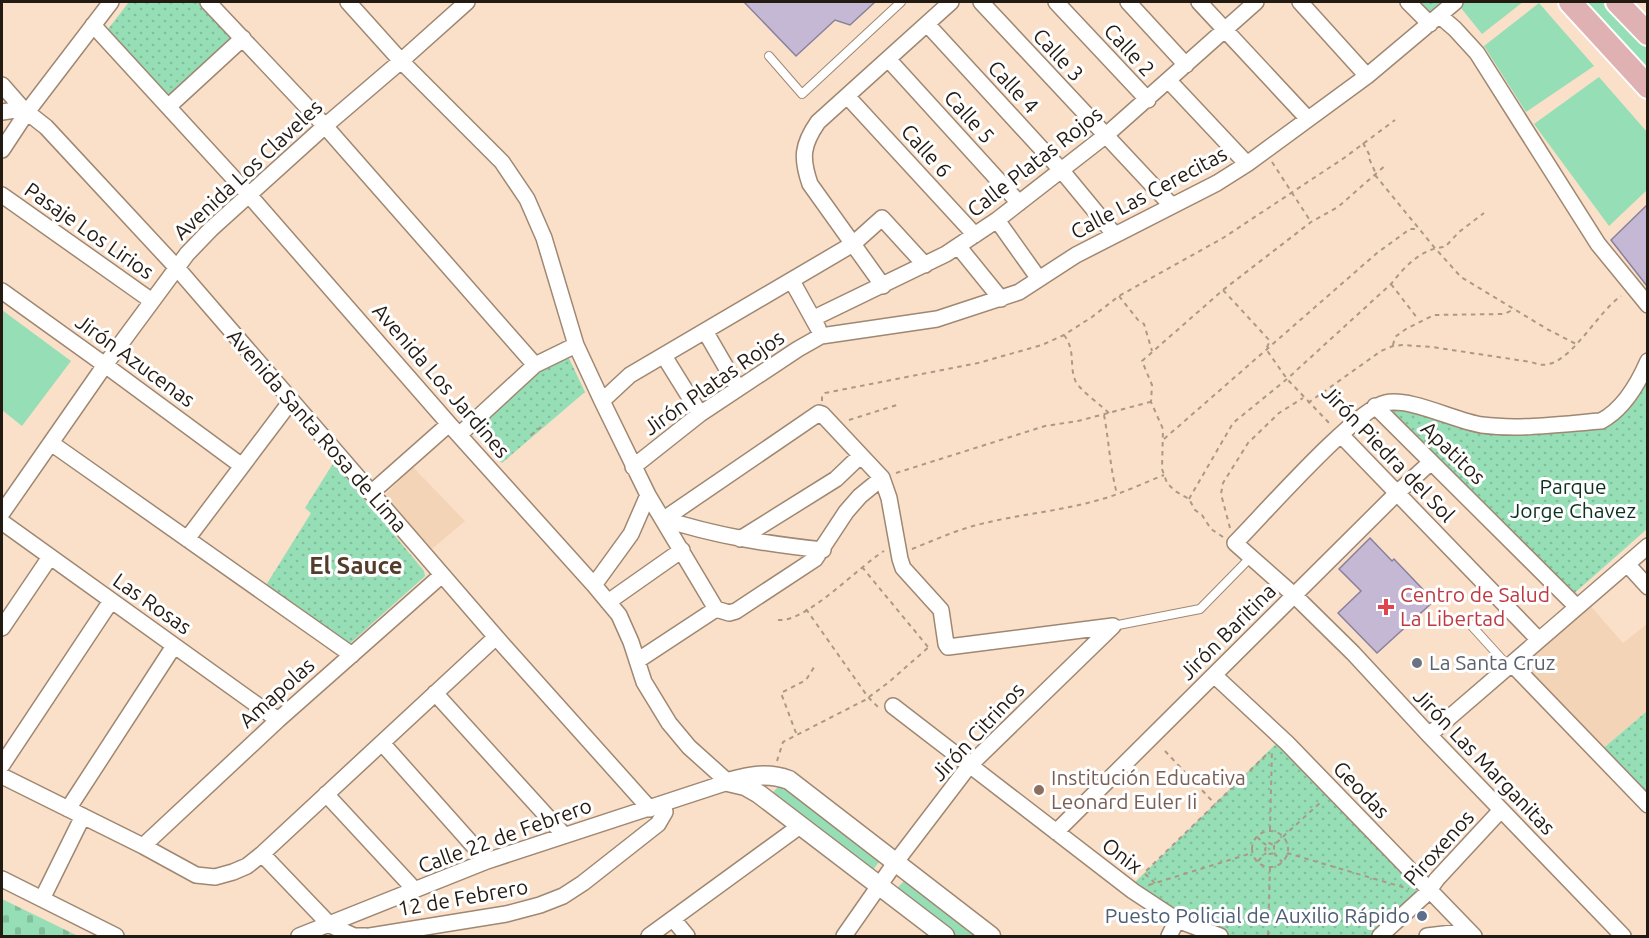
<svg xmlns="http://www.w3.org/2000/svg" width="1649" height="938" font-family="Ubuntu,sans-serif">
  <style>
    .built { fill: #f4d4b7 }
    .grass { fill: #96deb5 }
    .cemetery { fill: url(#cemetery-stones) }
    .park { fill: url(#park-dots) }
    .building { fill: #c4b8d5; stroke: #8a809b; stroke-width: 1.5 }
    .lines { fill: none; stroke-linecap: round; stroke-linejoin: round }
    .service-casing { stroke: #9f8772; stroke-width: 10 }
    .minor-casing { stroke: #9f8772; stroke-width: 18 }
    .tertiary-casing { stroke: #9f8772; stroke-width: 21 }
    .primary-casing { stroke: #fff; stroke-width: 26 }
    .path { stroke: #ac9887; stroke-width: 2; stroke-dasharray: 4.5 4.5; stroke-linecap: butt }
    .service { stroke: #fff; stroke-width: 8 }
    .minor { stroke: #fff; stroke-width: 15 }
    .tertiary { stroke: #fff; stroke-width: 18 }
    .primary { stroke: #e0b1b2; stroke-width: 22 }
    .health-dot { fill: #e0444e; stroke: #fff; stroke-width: 2 }
    .worship-dot { fill: #6b7280; stroke: #fff; stroke-width: 2 }
    .education-dot { fill: #8d6e63; stroke: #fff; stroke-width: 2 }
    .service-dot { fill: #5c6f8a; stroke: #fff; stroke-width: 2 }
    .labels { text-anchor: middle; stroke-width: 6; stroke-linejoin: round; paint-order: stroke }
    .street-label { font-size: 21px; fill: #231a12; stroke: #fff }
    .park-label { font-size: 21px; fill: #0b311f; stroke: #fff }
    .health-label { font-size: 21px; fill: #be3a42; stroke: #fff; text-anchor: start }
    .worship-label { font-size: 21px; fill: #5b616d; stroke: #fff; text-anchor: start }
    .education-label { font-size: 21px; fill: #785e54; stroke: #fff; text-anchor: start }
    .service-label { font-size: 21px; fill: #4e5e75; stroke: #fff; text-anchor: end }
    .quarter-label { font-size: 24px; font-weight: bold; fill: #523d2a; stroke: #fff }
  </style>
  <defs>
    <pattern id="cemetery-stones" width="16" height="16" patternUnits="userSpaceOnUse" patternTransform="scale(1.5)"><rect width="16" height="16" fill="#96deb5"/><path d="M2 7V4a2 2 0 0 1 4 0v3zM10 15v-3a2 2 0 0 1 4 0v3z" fill="#81be9b"/></pattern>
    <pattern id="park-dots" width="8" height="8" patternUnits="userSpaceOnUse" patternTransform="scale(1.5)"><rect width="8" height="8" fill="#96deb5"/><path d="M2 2h.1M6 6h.1" fill="none" stroke="#81be9b" stroke-width="1.8" stroke-linecap="round"/></pattern>
  </defs>
  <rect width="100%" height="100%" fill="#fae0c9"/>
  <!-- built -->
  <path class="built" d="M 413,467 L 465,521 L 432,549 L 384,496 Z
    M 1588,603 L 1623,643 L 1647,624 L 1647,711 L 1601,750 L 1521,665 Z"/>
  <!-- grass -->
  <path class="grass" d="M 1459,2 L 1523,2 L 1482,34 L 1457,3 Z
    M 1580,2 L 1605,2 L 1647,48 L 1647,76 Z
    M 1539,3 L 1594,66 L 1526,112 L 1484,46 Z
    M 1599,77 L 1647,132 L 1647,190 L 1609,226 L 1534,124 Z
    M 2,310 L 71,361 L 22,426 L 2,410 Z
    M 779,786 L 786,786 L 877,858 L 879,862 L 873,870 L 773,797 L 773,792 Z
    M 904,881 L 909,881 L 982,936 L 953,936 L 896,893 L 898,887 Z"/>
  <!-- cemetery -->
  <path class="cemetery" d="M 2,899 L 78,936 L 2,936 Z"/>
  <!-- park -->
  <path class="park" d="M 129,2 L 202,2 L 235,38 L 169,97 L 108,29 Z
    M 1415,2 L 1446,2 L 1428,17 Z
    M 566,352 L 585,392 L 502,463 L 470,429 L 539,366 Z
    M 1647,379 L 1647,529 L 1570,597 L 1388,410 L 1394,407 L 1480,427 L 1602,426 Z
    M 334,462 L 424,571 L 425,576 L 345,648 L 263,590 L 311,513 L 305,508 Z
    M 1647,711 L 1647,800 L 1600,751 Z
    M 1281,739 L 1429,891 L 1380,936 L 1221,936 L 1130,887 Z"/>
  <!-- building -->
  <path class="building" d="M 744,2 L 875,2 L 850,25 L 835,20 L 796,56 Z
    M 1647,205 L 1647,286 L 1611,240 Z
    M 1370,538 L 1392,561 L 1394,559 L 1434,601 L 1377,653 L 1338,613 L 1361,591 L 1339,569 Z"/>
  <g class="lines">
    <!-- service casing -->
    <g class="service-casing">
      <path id="service" d="M 769,56 L 802,94 L 901,2
        M 1470,624 L 1509,667
        M 1113,626 L 1200,609 L 1251,557"/>
    </g>
    <!-- minor casing -->
    <g class="minor-casing">
      <path id="minor" d="M 208,2 L 325,126 L 535,365
        M 348,2 L 401,61 L 502,162 L 527,199 L 544,238 L 576,345 L 602,401 L 648,495 L 716,609 L 729,613 L 736,611 L 815,559 L 846,512 L 860,496 L 882,478
        M 981,2 L 1172,206
        M 1056,2 L 1148,100
        M 1128,2 L 1186,65
        M 1199,2 L 1308,119
        M 1300,2 L 1367,76
        M 1408,2 L 1430,24
        M 1440,16 L 1455,29 L 1477,53 L 1598,244 L 1648,305
        M 927,24 L 1062,171 L 1114,234
        M 93,25 L 249,195 L 449,424 L 594,585 L 619,615 L 631,642 L 644,682 L 669,723 L 689,747 L 728,782 L 487,861 L 299,936
        M 888,59 L 1019,203
        M 1169,81 L 1247,164
        M 2,85 L 23,109
        M 847,96 L 975,235
        M 169,106 L 243,38
        M 2,112 L 23,109 L 46,127 L 177,268 L 496,637 L 650,809
        M 2,150 L 27,112 L 111,2
        M 2,195 L 152,301
        M 997,220 L 1039,279
        M 958,246 L 1001,299
        M 792,281 L 818,328
        M 883,286 L 810,184 C 801,158 802,145 818,122 L 951,2
        M 2,291 L 105,365 L 242,466
        M 814,318 L 946,254 L 997,220 L 1105,136 L 1256,2
        M 705,331 L 738,388
        M 664,356 L 700,414
        M 602,401 L 630,375 L 853,244 L 882,218 L 925,265
        M 1375,406 L 1577,607
        M 459,435 L 535,365 L 576,345
        M 1341,435 L 1539,640
        M 51,443 L 352,655
        M 633,467 L 700,414 L 798,349 L 821,336 L 937,319 L 1019,292 L 1076,255 L 1217,183 L 1247,164 L 1367,76 L 1455,2
        M 371,493 L 449,424
        M 2,513 L 105,365 L 187,254 L 211,229 L 325,126 L 401,61 L 467,2
        M 664,519 L 819,413 L 822,414 L 882,478 L 889,498 L 900,559 L 903,568 L 941,610 L 946,644 L 948,647 L 1113,626
        M 664,519 C 716,536 768,544 823,550
        M 2,522 L 278,720
        M 187,539 L 291,401
        M 740,539 L 836,479 L 860,456
        M 1627,564 L 1648,587
        M 594,585 L 631,534 L 648,495
        M 608,602 L 682,550
        M 2,628 L 50,557
        M 637,661 L 716,609
        M 1512,664 L 1648,805
        M 1215,676 L 1287,743 L 1474,936
        M 435,693 L 564,835
        M 893,706 L 1133,891 L 1177,920 L 1220,936
        M 1429,735 L 1648,546
        M 382,743 L 487,861
        M 2,765 L 111,601
        M 2,776 L 143,846 L 196,875 L 215,877 L 233,872 L 247,866 L 262,854 L 496,637
        M 326,794 L 415,890
        M 68,809 L 174,646
        M 1056,832 L 1397,493 L 1431,462
        M 143,846 L 278,720 L 442,575
        M 262,854 L 330,925 L 354,936 L 366,936
        M 2,879 L 116,936
        M 42,899 L 83,816
        M 673,919 L 687,936
        M 370,936 L 506,914 L 540,905 L 563,896 L 583,883 L 658,824 L 665,812 L 663,804
        M 649,936 L 800,826
        M 844,936 L 895,863 L 969,766 L 1113,626
        M 1169,936 L 1177,920
        M 1380,936 L 1426,894 L 1437,879 L 1501,810
        M 1427,936 L 1469,931
        M 1623,936 L 1429,735 L 1353,653 L 1295,596 L 1235,543 C 1261,517 1356,409 1385,403 C 1410,397 1455,421 1482,425 C 1521,430 1562,424 1601,421 C 1624,409 1638,384 1648,361"/>
    </g>
    <!-- tertiary casing -->
    <g class="tertiary-casing">
      <path id="tertiary" d="M 728,782 C 750,776 767,772 789,780 L 991,936
        M 728,782 L 745,786 L 759,794 L 945,936"/>
    </g>
    <!-- primary casing -->
    <g class="primary-casing">
      <path id="primary" d="M 1570,2 L 1648,87
        M 1617,2 L 1648,34"/>
    </g>
    <!-- path -->
    <path class="path" d="M 1363,143 L 1369,154 L 1368,156 L 1376,174
      M 1272,162 L 1311,222
      M 1375,175 L 1434,247 L 1461,277 L 1547,329 L 1576,344
      M 1391,284 L 1418,319
      M 1223,290 L 1270,341 L 1266,349 L 1287,379 L 1330,424
      M 1119,296 L 1138,320 L 1144,324 L 1152,351
      M 1064,335 C 1076,351 1069,364 1075,380 C 1079,390 1101,405 1109,413
      M 1393,345 L 1395,337 L 1406,329 L 1434,315 L 1504,314 L 1515,309
      M 822,401 L 822,396 L 825,393 L 978,363 L 1042,345 L 1064,335 L 1092,317 L 1119,296 L 1223,238 L 1344,158 L 1395,120
      M 1308,403 L 1381,351 L 1393,346 L 1402,345 L 1432,347 L 1531,362 C 1537,364 1542,366 1549,364 C 1574,358 1598,312 1621,296
      M 1104,415 C 1109,441 1110,468 1117,494
      M 849,420 L 900,404
      M 531,435 L 541,427
      M 1164,439 L 1377,253 L 1410,229 L 1419,229
      M 896,473 L 1045,426 L 1078,421 L 1150,402
      M 1189,499 L 1233,423 L 1287,379 L 1391,284 C 1405,266 1422,248 1445,247 L 1459,232 L 1484,213
      M 1230,528 L 1221,494 L 1223,483 L 1248,443 L 1279,413 L 1303,398
      M 1223,537 L 1211,529 L 1202,515 L 1195,510 L 1189,499 L 1175,491 L 1167,483 L 1162,469 L 1163,429 L 1151,402 L 1152,385 L 1142,361 L 1223,290 L 1311,222 L 1338,207 L 1387,164
      M 912,549 C 932,541 952,532 973,526 C 1013,515 1055,512 1095,501 C 1119,495 1141,484 1164,475
      M 862,567 L 928,647
      M 806,609 L 868,697 L 879,708
      M 778,620 C 806,623 858,567 884,551
      M 796,733 L 781,693 L 806,680 L 816,664
      M 1165,751 L 1215,804
      M 777,761 L 783,742 L 865,700 L 889,682 L 931,645
      M 1270,830 L 1272,749
      M1252 849a18 18 0 1 1 36 0a18 18 0 1 1-36 0Z
      M 1257,837 L 1266,845
      M 1274,845 L 1274,853 L 1270,854 L 1266,853 L 1265,849 L 1269,843 L 1274,845 L 1322,801
      M 1274,853 L 1282,862
      M 1287,853 L 1409,889
      M 1258,861 L 1266,853
      M 1155,883 L 1144,873 L 1266,755
      M 1149,885 L 1252,853
      M 1268,935 L 1270,867"/>
    <!-- service -->
    <use href="#service" class="service"/>
    <!-- minor -->
    <use href="#minor" class="minor"/>
    <!-- tertiary -->
    <use href="#tertiary" class="tertiary"/>
    <!-- primary -->
    <use href="#primary" class="primary"/>
  </g>
  <!-- markers -->
  <path class="health-dot" d="M1383 598h6v6h6v6h-6v6h-6v-6h-6v-6h6z"/>
  <circle class="worship-dot" cx="1417" cy="663" r="6"/>
  <circle class="education-dot" cx="1039" cy="790" r="6"/>
  <circle class="service-dot" cx="1422" cy="916" r="6"/>
  <g class="labels">
    <!-- street labels -->
    <g class="street-label">
      <text transform="translate(1129 50) rotate(47)" y="7">Calle 2</text>
      <text transform="translate(1058 55) rotate(47)" y="7">Calle 3</text>
      <text transform="translate(1013 87) rotate(47)" y="7">Calle 4</text>
      <text transform="translate(969 117) rotate(48)" y="7">Calle 5</text>
      <text transform="translate(926 151) rotate(48)" y="7">Calle 6</text>
      <text transform="translate(1035 162) rotate(-38)" y="7">Calle Platas Rojos</text>
      <text transform="translate(248 170) rotate(-43)" y="7">Avenida Los Claveles</text>
      <text transform="translate(1149 193) rotate(-28)" y="7">Calle Las Cerecitas</text>
      <text transform="translate(89 231) rotate(35)" y="7">Pasaje Los Lirios</text>
      <text transform="translate(135 361) rotate(36)" y="7">Jirón Azucenas</text>
      <text transform="translate(441 381) rotate(49)" y="7">Avenida Los Jardines</text>
      <text transform="translate(714 383) rotate(-35)" y="7">Jirón Platas Rojos</text>
      <text transform="translate(317 431) rotate(49)" y="7">Avenida Santa Rosa de Lima</text>
      <text transform="translate(1453 453) rotate(44)" y="7">Apatitos</text>
      <text transform="translate(1388 454) rotate(46)" y="7">Jirón Piedra del Sol</text>
      <text transform="translate(152 604) rotate(35)" y="7">Las Rosas</text>
      <text transform="translate(1228 632) rotate(-45)" y="7">Jirón Baritina</text>
      <text transform="translate(277 693) rotate(-42)" y="7">Amapolas</text>
      <text transform="translate(978 732) rotate(-47)" y="7">Jirón Citrinos</text>
      <text transform="translate(1484 762) rotate(46)" y="7">Jirón Las Marganitas</text>
      <text transform="translate(1361 790) rotate(46)" y="7">Geodas</text>
      <text transform="translate(505 836) rotate(-20)" y="7">Calle 22 de Febrero</text>
      <text transform="translate(1439 848) rotate(-48)" y="7">Piroxenos</text>
      <text transform="translate(1122 856) rotate(37)" y="7">Onix</text>
      <text transform="translate(463 898) rotate(-10)" y="7">12 de Febrero</text>
    </g>
    <!-- park labels -->
    <g class="park-label">
      <text x="1573" y="494">Parque<tspan x="1573" dy="24">Jorge Chavez</tspan></text>
    </g>
    <!-- health labels -->
    <g class="health-label">
      <text x="1400" y="602">Centro de Salud<tspan x="1400" dy="24">La Libertad</tspan></text>
    </g>
    <!-- worship labels -->
    <g class="worship-label">
      <text x="1429" y="670">La Santa Cruz</text>
    </g>
    <!-- education labels -->
    <g class="education-label">
      <text x="1051" y="785">Institución Educativa<tspan x="1051" dy="24">Leonard Euler Ii</tspan></text>
    </g>
    <!-- service labels -->
    <g class="service-label">
      <text x="1410" y="923">Puesto Policial de Auxilio Rápido</text>
    </g>
    <!-- quarter labels -->
    <g class="quarter-label">
      <text x="356" y="574">El Sauce</text>
    </g>
  </g>
  <!-- border -->
  <rect width="1649" height="938" fill="none" stroke="#231a12" stroke-width="6"/>
</svg>
